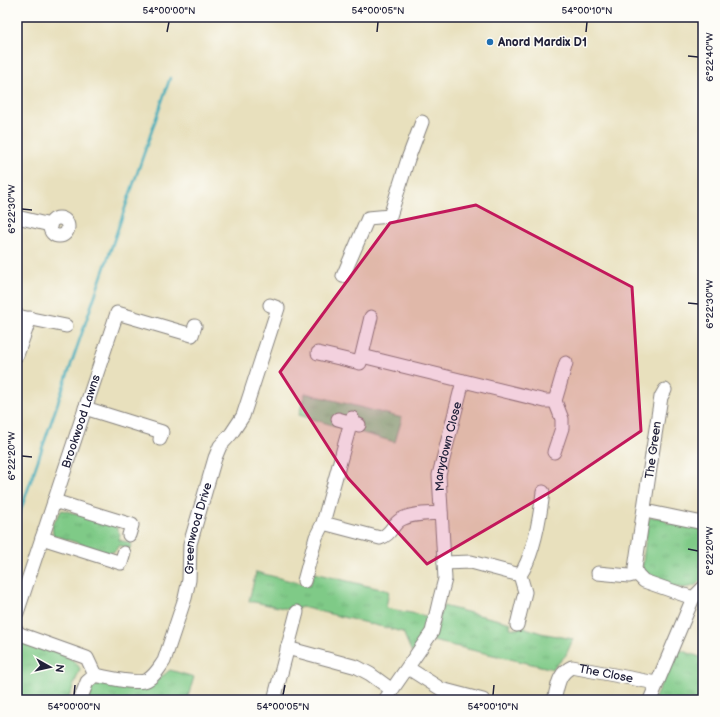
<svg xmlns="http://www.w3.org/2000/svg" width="720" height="717" font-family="'Balsamiq Sans',sans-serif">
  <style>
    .grass { fill: url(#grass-tufts); stroke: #507661 }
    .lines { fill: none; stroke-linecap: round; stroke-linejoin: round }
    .stream { stroke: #3eacbb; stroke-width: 2.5 }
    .minor-casing { stroke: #85817c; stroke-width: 15 }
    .minor { stroke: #fff; stroke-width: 13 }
    .marked { fill: #c2185b; fill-opacity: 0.2; stroke: #c2185b; stroke-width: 3; stroke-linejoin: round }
    .ticks { fill: none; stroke: #22223b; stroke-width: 1.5 }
    .poi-dot { fill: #1f6fb2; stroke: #fdfcf7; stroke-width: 1.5 }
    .labels { text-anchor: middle; stroke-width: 3; stroke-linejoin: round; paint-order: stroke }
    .poi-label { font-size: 12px; font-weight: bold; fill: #22223b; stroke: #fdfcf7; text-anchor: start }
    .street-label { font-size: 12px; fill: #22223b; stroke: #fdfcf7 }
    .neatline { fill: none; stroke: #22223b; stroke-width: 1.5 }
    .ticks-label { font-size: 10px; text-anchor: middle; fill: #22223b }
  </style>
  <defs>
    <pattern id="grass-tufts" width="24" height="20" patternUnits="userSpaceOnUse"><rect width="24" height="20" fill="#7fca87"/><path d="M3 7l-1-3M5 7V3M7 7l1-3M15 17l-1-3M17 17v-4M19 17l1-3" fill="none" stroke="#6dad75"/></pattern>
  </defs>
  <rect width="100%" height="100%" fill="#fdfcf7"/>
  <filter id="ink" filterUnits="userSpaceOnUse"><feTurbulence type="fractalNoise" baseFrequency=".025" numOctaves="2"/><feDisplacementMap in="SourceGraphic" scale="8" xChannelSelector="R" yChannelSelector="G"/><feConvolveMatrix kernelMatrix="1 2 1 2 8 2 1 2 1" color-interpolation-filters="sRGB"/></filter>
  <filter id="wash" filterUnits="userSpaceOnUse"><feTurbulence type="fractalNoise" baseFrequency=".012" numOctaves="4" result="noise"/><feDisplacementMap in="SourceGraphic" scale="16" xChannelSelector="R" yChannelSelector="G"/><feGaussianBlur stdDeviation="0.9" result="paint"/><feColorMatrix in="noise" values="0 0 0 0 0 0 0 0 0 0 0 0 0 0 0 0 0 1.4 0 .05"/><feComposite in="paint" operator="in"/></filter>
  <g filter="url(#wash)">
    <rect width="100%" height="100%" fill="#e8e0bd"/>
    <!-- grass -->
    <path class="grass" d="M 305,393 L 402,418 L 395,442 L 359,432 L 361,421 L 343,416 L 339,427 L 299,415 Z
      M 62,510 L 117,524 L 116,527 L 120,534 L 119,540 L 131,543 L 130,549 L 119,545 L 115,551 L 109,553 L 53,535 L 52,524 Z
      M 651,517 L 664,518 L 667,523 L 698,527 L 703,526 L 703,578 C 699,582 696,586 690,587 C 675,591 652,581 642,570 L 648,520 Z
      M 256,572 L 310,586 L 314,573 L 389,591 L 386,608 L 426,616 L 430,622 L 426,634 L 412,653 L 403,632 L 302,607 L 293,610 L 249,601 Z
      M 443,606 L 511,623 L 510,628 L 518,629 L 520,626 L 541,633 L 573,639 L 566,655 L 553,669 L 433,641 Z
      M 17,640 C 33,645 74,653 80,669 L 68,700 L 30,700 L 17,696 Z
      M 677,649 L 703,658 L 703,700 L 654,700 Z
      M 170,670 L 194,677 L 187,700 L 89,700 L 92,689 L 98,683 C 105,682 113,685 120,687 C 147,694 150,685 170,670 Z"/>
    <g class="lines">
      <!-- stream -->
      <path class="stream" d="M 17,521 L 170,78"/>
    </g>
  </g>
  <g filter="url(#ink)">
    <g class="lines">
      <!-- minor casing -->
      <g class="minor-casing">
        <g id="minor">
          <path d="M 17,217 L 50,225"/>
          <circle cx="59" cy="227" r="9"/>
          <path d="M 343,276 L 368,218 L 390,216 L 408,159 L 422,122"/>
          <path d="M 17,316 L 66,326"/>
          <path d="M 318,353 L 360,363 L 371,317"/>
          <path d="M 17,355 L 30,318"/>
          <path d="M 362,356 L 545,401 L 555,401"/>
          <path d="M 665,390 L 661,397 L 655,435 L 635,568 L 637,574 L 644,581 L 693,598"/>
          <path d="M 85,408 L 162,432 L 160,439"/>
          <path d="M 338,419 L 359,425"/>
          <path d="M 554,452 L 562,428 L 562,419 L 555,401 L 566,363"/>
          <path d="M 54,501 L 132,525 L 129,535"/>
          <path d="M 645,511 L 703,523"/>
          <path d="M 323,523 L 380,538 C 391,535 392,525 400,520 C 411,513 428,514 441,513"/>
          <path d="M 42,538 L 121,563 L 124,553"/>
          <path d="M 444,563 L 471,562 L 520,575 L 525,592 L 517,625"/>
          <path d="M 598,573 L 629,576 L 637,574"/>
          <path d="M 520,575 C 534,555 540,517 543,492"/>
          <path d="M 304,581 L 316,537 L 323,523 L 352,418"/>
          <path id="s1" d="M 17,613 L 117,313 L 192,335 L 195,326"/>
          <path d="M 17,631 L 20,634 L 87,658 L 95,675"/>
          <path d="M 287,648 L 357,667 L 370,674 L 392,690"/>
          <path d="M 408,668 L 441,689 L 483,700"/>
          <path id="s2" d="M 80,700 L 87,682 L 95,675 C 107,677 137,685 147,680 C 155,676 159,668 164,661 L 185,598 L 189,580 L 190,544 L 215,458 L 220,446 L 231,434 L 243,416 L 278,308 L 270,305"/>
          <path d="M 274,700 L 297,612"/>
          <path id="s3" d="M 385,700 L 432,632 L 439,602 L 445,579 L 439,475 L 463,381"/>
          <path id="s4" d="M 554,700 C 558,686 558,673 572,667 L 656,683"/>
          <path d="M 650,700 L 693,598 L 703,588"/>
        </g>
      </g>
      <!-- minor -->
      <use href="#minor" class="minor"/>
    </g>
  </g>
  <!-- marked area -->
  <path class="marked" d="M 476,205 L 632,287 L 641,431 L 552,491 L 427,564 L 348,478 L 280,372 L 390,223 Z"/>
  <!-- ticks -->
  <path class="ticks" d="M 167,32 L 169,22M 377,32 L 378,22M 586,32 L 587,22M 688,56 L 698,57M 22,209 L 32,210M 688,303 L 698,304M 22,456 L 32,457M 688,549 L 698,551M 74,695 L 75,685M 283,695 L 285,685M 493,695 L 494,685"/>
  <!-- markers -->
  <circle class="poi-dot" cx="490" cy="42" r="4"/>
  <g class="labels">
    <!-- poi labels -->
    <g class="poi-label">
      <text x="498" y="46">Anord Mardix D1</text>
    </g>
    <!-- street labels -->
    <g class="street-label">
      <text dy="4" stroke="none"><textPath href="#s1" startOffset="202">Brookwood Lawns</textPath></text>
      <text dy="4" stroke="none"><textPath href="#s3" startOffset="271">Manydown Close</textPath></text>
      <text transform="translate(653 450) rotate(-82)" y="4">The Green</text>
      <text dy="4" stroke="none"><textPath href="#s2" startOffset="246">Greenwood Drive</textPath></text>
      <text dy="4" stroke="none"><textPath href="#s4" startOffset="74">The Close</textPath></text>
    </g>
  </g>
  <!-- margin -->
  <rect width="720" height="717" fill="none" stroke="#fdfcf7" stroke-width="44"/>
  <!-- north arrow -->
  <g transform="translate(50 667) rotate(98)" stroke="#fdfcf7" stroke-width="3" paint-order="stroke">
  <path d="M0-3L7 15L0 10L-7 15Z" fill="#22223b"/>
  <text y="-6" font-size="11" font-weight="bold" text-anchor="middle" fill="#22223b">N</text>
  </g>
  <rect x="22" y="22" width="676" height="673" class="neatline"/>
  <g class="ticks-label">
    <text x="169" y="14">54°00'00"N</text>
    <text x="378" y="14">54°00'05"N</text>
    <text x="587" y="14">54°00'10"N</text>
    <text transform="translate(709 57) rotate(-90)" y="4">6°22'40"W</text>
    <text transform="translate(11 209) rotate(-90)" y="4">6°22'30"W</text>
    <text transform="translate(709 304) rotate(-90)" y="4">6°22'30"W</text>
    <text transform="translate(11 456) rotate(-90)" y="4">6°22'20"W</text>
    <text transform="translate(709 551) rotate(-90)" y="4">6°22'20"W</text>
    <text x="74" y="710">54°00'00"N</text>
    <text x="283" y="710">54°00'05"N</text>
    <text x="493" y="710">54°00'10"N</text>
  </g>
</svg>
